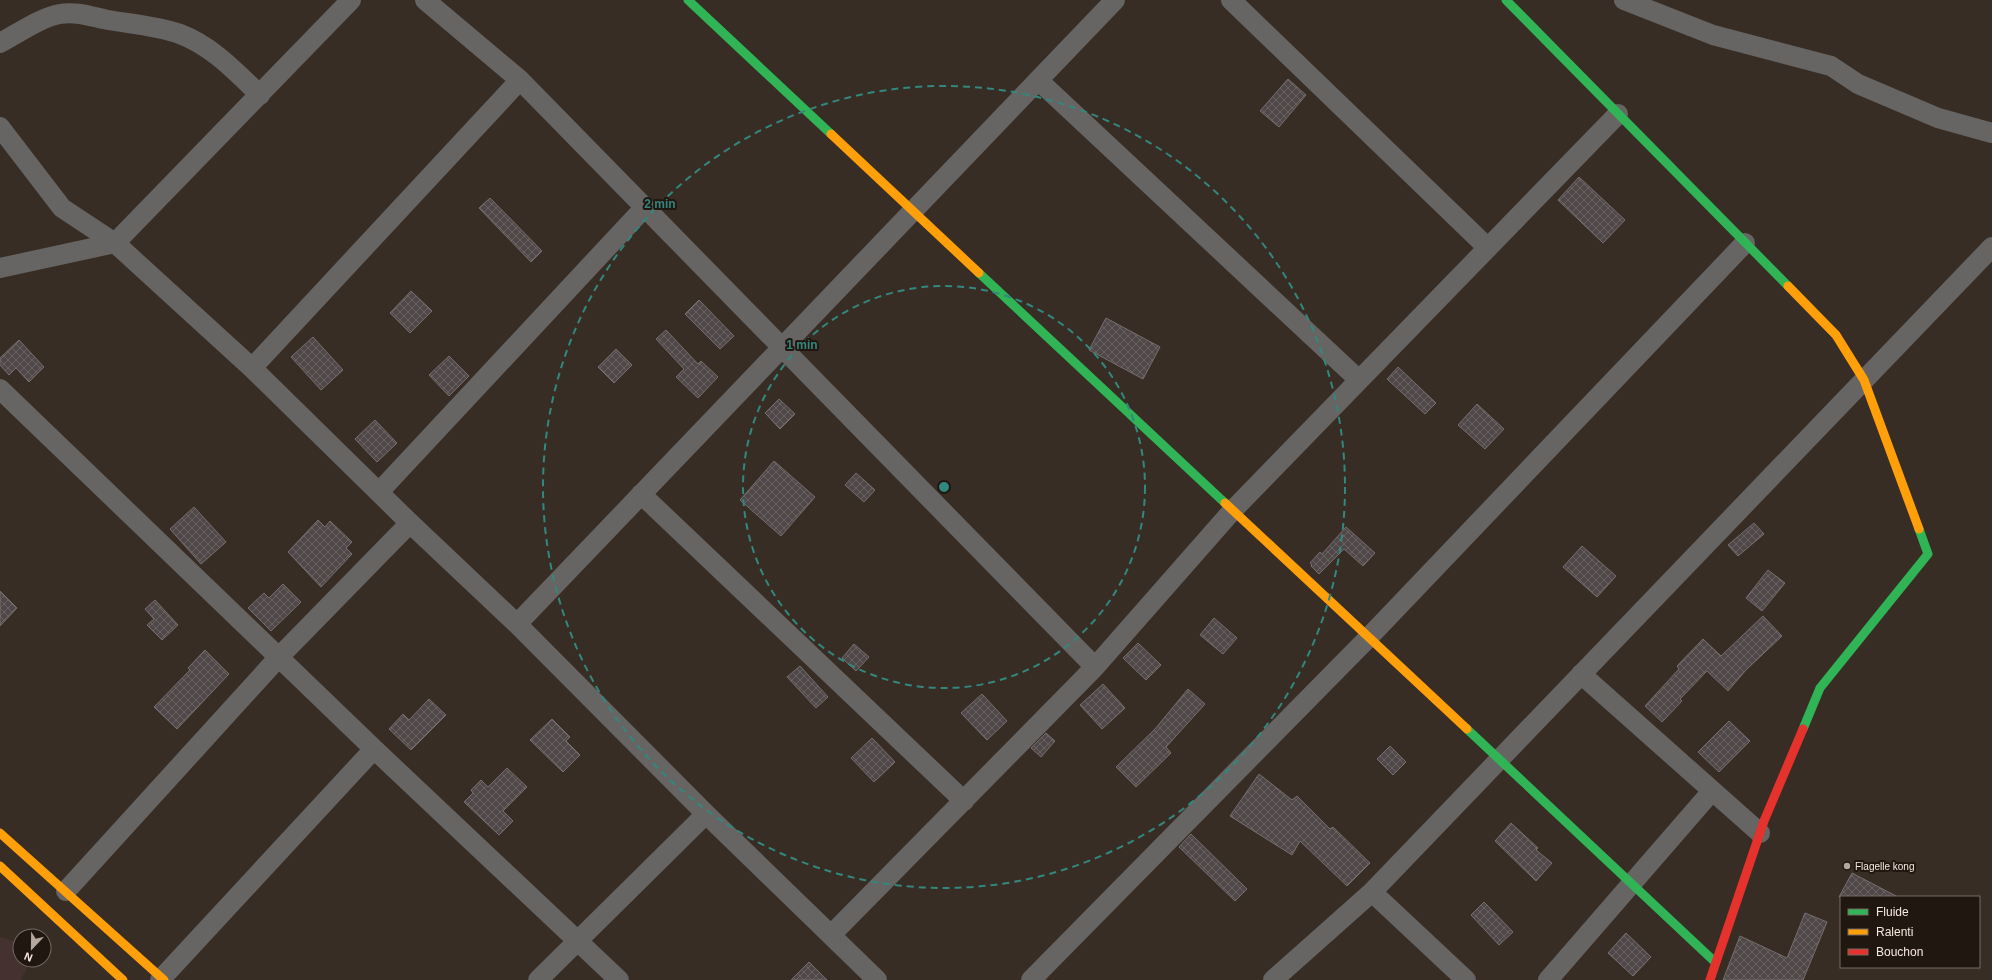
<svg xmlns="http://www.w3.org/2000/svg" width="1992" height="980" font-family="Arial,sans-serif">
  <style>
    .education { fill: #453230 }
    .building { fill: url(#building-cross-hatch); stroke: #766e6f }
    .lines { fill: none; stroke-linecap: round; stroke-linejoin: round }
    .street { stroke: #666563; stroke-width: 20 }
    .fast { stroke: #30b455; stroke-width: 9 }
    .slow { stroke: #ff9f0a; stroke-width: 9 }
    .jam { stroke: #e5322d; stroke-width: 9 }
    .ring { fill: none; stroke: #32877f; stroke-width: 2; stroke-dasharray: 7 5 }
    .poi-dot { fill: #b4a79e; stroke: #201710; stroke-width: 1.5 }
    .labels { text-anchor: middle; stroke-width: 4; stroke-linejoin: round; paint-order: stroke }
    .poi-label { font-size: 10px; fill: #f6e8df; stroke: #201710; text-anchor: start }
    .centre { fill: #32877f; stroke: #201710; stroke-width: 2 }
    .ring-label { font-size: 12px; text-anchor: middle; font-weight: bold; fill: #32877f; stroke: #201710; stroke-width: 4; stroke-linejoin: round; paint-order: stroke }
  </style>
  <defs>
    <pattern id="building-cross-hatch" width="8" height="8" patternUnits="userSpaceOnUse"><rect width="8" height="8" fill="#4f4748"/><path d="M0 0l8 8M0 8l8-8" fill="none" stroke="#696262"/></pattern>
  </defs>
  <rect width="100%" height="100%" fill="#382d25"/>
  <!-- education -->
  <path class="education" d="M 0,937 L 20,943 L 20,960 L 30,960 L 21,980 L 0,980 Z"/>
  <!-- building -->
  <path class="building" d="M 1288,79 L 1306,95 L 1279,127 L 1260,111 Z
    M 1579,177 L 1625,220 L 1603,243 L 1558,200 Z
    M 490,198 L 542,251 L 531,262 L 479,208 Z
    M 411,291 L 432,311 L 410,333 L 390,313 Z
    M 699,300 L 734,336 L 720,349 L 685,314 Z
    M 1106,318 L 1160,347 L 1143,379 L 1089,350 Z
    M 666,330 L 698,364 L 701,361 L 718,377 L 698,398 L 676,377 L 684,369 L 656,339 Z
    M 313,337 L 343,370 L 321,390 L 291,357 Z
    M 19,340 L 44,367 L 29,382 L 16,368 L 9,375 L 0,365 L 0,358 Z
    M 616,349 L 632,365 L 614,383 L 598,367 Z
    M 449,356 L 469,376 L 449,396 L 429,375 Z
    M 1398,367 L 1436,403 L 1425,414 L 1387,379 Z
    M 779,399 L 795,414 L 780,429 L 765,413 Z
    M 1477,404 L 1504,429 L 1485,449 L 1458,425 Z
    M 375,420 L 397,443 L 377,462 L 355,439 Z
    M 774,461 L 815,497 L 781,536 L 740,500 Z
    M 856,473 L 875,490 L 864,502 L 845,485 Z
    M 194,507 L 226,542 L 201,564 L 170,529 Z
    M 318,520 L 325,527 L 330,521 L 352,542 L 346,548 L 352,554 L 321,587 L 288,552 Z
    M 1754,523 L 1764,534 L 1738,556 L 1728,545 Z
    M 1346,527 L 1375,553 L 1363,566 L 1344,549 L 1319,574 L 1311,566 L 1312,565 L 1310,563 L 1320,552 L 1322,554 Z
    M 1582,546 L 1616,576 L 1597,597 L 1563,567 Z
    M 1768,570 L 1785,583 L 1762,611 L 1746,598 Z
    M 283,584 L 301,602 L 271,631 L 248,608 L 264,593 L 269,598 Z
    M 0,591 L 17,608 L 0,626 Z
    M 155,600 L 178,625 L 162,640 L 147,625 L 154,619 L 145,609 Z
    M 1763,616 L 1782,636 L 1746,670 L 1728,691 L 1707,671 L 1680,699 L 1682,701 L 1662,722 L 1645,706 L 1679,669 L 1677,666 L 1703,639 L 1721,656 Z
    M 1214,618 L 1237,638 L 1223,654 L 1200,635 Z
    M 1138,643 L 1161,665 L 1146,680 L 1123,658 Z
    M 854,644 L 869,657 L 856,671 L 842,658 Z
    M 205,650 L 229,674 L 177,729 L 154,707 L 190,670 L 188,668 Z
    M 800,666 L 828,697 L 816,708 L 787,677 Z
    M 1103,684 L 1125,708 L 1102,729 L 1080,705 Z
    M 1188,689 L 1205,704 L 1166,747 L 1171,753 L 1136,787 L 1116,767 L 1155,729 Z
    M 982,694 L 1007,721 L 987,740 L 961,713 Z
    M 429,699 L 446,715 L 411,750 L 389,729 L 403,714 L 409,720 Z
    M 552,719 L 570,737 L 566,741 L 580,755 L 563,772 L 530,740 Z
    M 1729,721 L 1750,741 L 1719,772 L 1698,752 Z
    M 1046,733 L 1055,741 L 1041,757 L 1031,748 Z
    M 872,738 L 895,762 L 874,782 L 851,758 Z
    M 1390,746 L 1406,762 L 1393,775 L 1377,759 Z
    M 507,768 L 527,787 L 503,811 L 513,821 L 499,835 L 464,802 L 473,793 L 471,790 L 481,780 L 488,787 Z
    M 1259,774 L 1292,800 L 1297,796 L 1330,829 L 1333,827 L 1370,863 L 1347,886 L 1300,841 L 1292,855 L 1230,816 Z
    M 1511,823 L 1538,848 L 1536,850 L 1552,863 L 1536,881 L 1495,841 Z
    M 1191,834 L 1247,889 L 1235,901 L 1179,847 Z
    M 1852,873 L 1898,897 L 1839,897 Z
    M 1484,902 L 1513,932 L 1499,945 L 1471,915 Z
    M 1805,913 L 1827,922 L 1803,980 L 1723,980 L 1740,936 L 1787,958 Z
    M 1626,933 L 1651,957 L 1633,976 L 1608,953 Z
    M 809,962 L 827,980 L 791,980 Z"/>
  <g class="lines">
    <!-- street -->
    <path class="street" d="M 425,0 L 520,80 L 1095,667
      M 1231,0 L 1488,248
      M 1624,0 L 1713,35 L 1831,66 L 1858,84 L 1938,118 L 1992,133
      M 0,43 C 19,33 39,18 60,14 C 77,11 92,17 108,20 C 132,24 158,26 180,34 C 212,46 236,72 260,95
      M 1038,80 L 1359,380
      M 0,127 L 62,208 L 115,243 L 351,0
      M 0,268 L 115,243 L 252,368 L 410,523 L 517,624 L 706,814 L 877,980
      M 252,368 L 520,80
      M 0,389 L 374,749 L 619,980
      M 379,492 L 645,207
      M 641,494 L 964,801
      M 517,624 L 1115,0
      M 1581,674 L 1760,833
      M 66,891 L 279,657 L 410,523
      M 1372,892 L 1466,980
      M 831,935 L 1095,667 L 1233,510 L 1618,114
      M 160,980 L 374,749
      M 538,980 L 706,814
      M 1031,980 L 1369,637 L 1745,243
      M 1273,980 L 1372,892 L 1992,247
      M 1548,980 L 1712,791"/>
    <!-- fast -->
    <path class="fast" d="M 688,0 L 831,134
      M 1506,0 L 1788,286
      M 979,273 L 1225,503
      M 1467,729 L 1715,962
      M 1803,729 L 1820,688 L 1928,554 L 1919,529"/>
    <!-- slow -->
    <path class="slow" d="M 831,134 L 979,273
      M 1788,286 L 1836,335 L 1864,380 L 1919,529
      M 1225,503 L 1467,729
      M 0,833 L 164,980
      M 0,866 L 123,980"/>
    <!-- jam -->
    <path class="jam" d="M 1710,980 L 1764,821 L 1803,729"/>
  </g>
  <!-- distance rings -->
  <g class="ring">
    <circle cx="944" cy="487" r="201"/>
    <circle cx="944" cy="487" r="401"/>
  </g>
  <!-- markers -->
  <circle class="poi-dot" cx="1847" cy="866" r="4"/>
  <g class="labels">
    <!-- poi labels -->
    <g class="poi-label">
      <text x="1855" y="870">Flagelle kong</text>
    </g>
  </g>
  <circle cx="944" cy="487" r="6" class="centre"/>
  <g class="ring-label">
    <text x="660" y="208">2 min</text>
    <text x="802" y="349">1 min</text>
  </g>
  <!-- legend -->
  <rect x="1840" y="896" width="140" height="72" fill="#201710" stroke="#766b63"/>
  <rect x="1848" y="909" width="20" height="6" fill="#30b455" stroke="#766b63"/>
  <text x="1876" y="916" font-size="12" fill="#f6e8df">Fluide</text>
  <rect x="1848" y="929" width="20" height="6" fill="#ff9f0a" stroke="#766b63"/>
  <text x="1876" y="936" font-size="12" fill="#f6e8df">Ralenti</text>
  <rect x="1848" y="949" width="20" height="6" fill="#e5322d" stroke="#766b63"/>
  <text x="1876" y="956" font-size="12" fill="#f6e8df">Bouchon</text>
  <!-- north arrow -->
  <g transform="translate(32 948) rotate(202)"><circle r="19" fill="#201710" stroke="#766b63"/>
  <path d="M0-3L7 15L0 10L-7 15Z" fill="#b4a79e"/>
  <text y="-6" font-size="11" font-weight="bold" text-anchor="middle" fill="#f6e8df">N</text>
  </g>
</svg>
